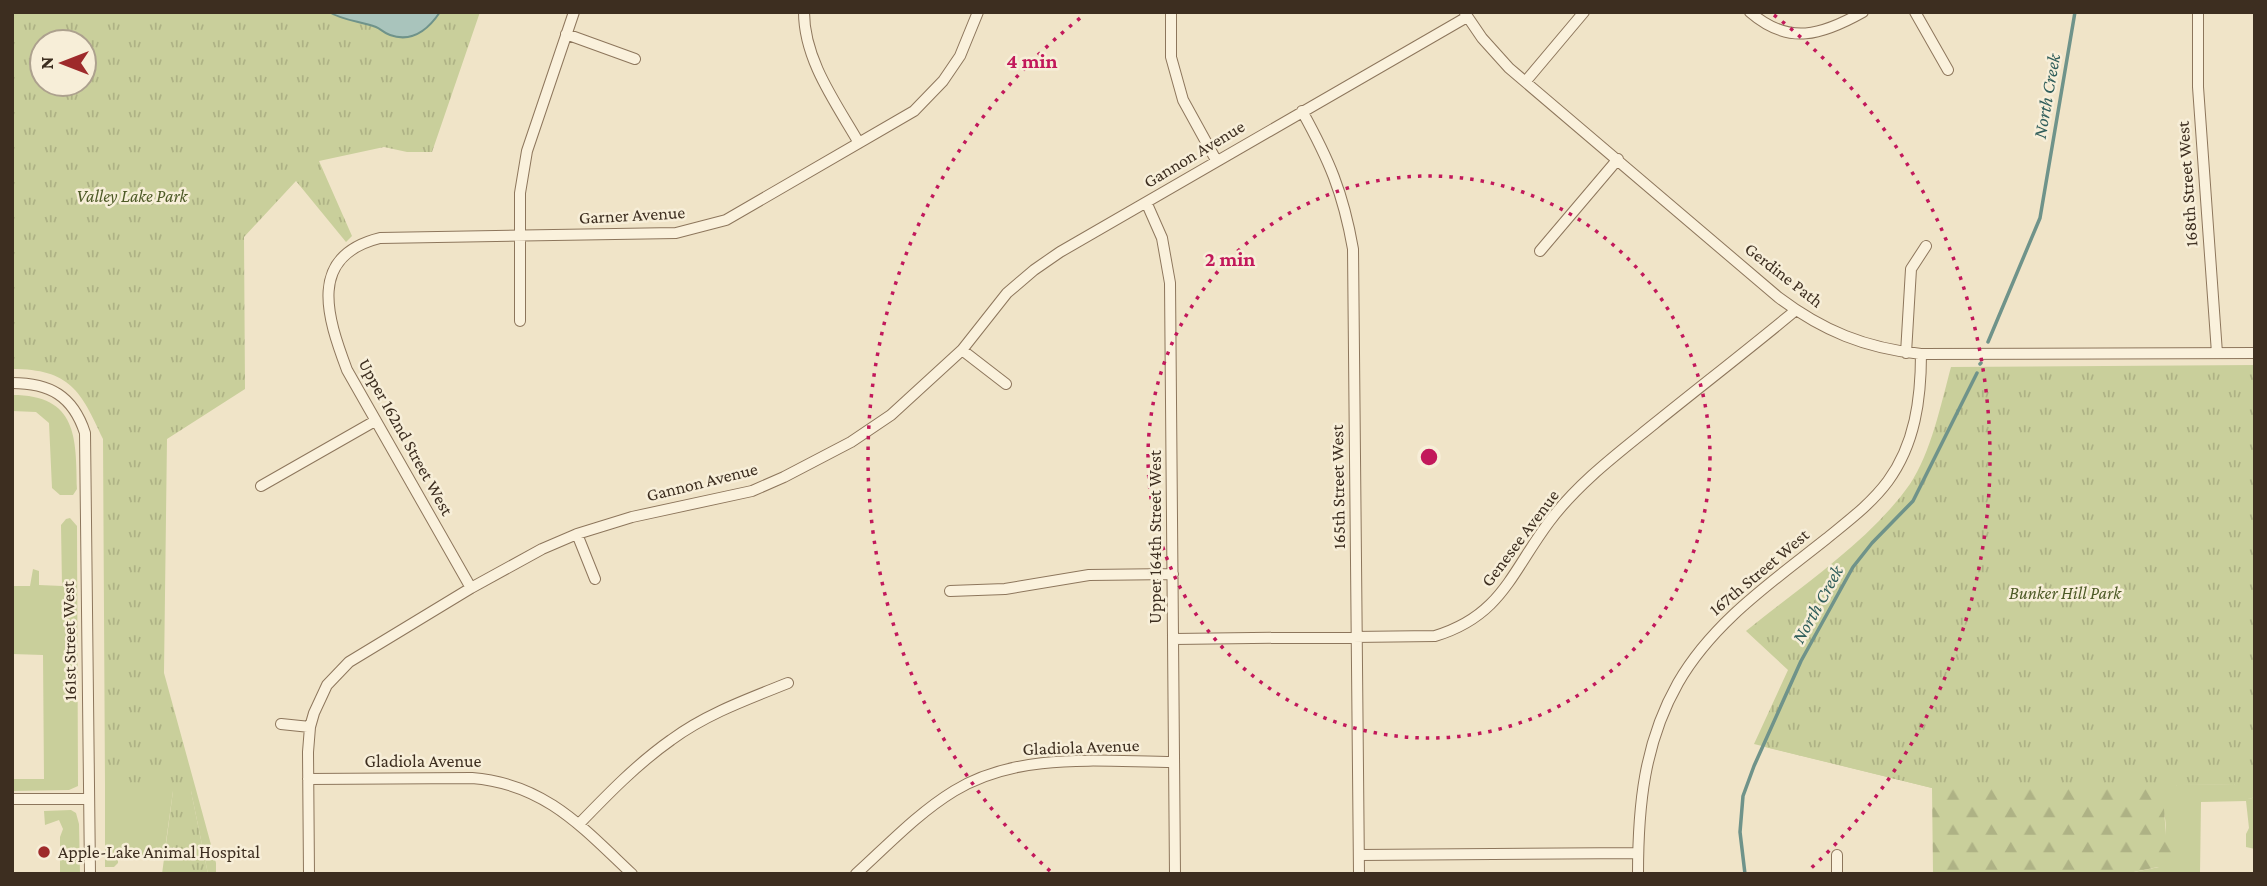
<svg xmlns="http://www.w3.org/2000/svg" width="2267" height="886" font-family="'Crimson Pro',serif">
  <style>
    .grass { fill: #c9cf9b }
    .forest { fill: url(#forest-firs) }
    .park { fill: url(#park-tufts); fill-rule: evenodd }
    .water { fill: #a9c4bc; stroke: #6f938a; stroke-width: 2 }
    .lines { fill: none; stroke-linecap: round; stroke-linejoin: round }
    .stream { stroke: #6f938a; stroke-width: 3.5 }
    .street-casing { stroke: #8d765c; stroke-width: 12 }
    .street { stroke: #faf1dc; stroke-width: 10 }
    .ring { fill: none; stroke: #c2185b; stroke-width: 3.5; stroke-dasharray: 3.5 7 }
    .poi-dot { fill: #9e2a2b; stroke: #f7eed8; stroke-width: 2.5 }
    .labels { text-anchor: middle; stroke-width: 5; stroke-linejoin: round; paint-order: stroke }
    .street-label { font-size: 18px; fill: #3d2e20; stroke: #f7eed8 }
    .park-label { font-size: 18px; font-style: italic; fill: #4d5a26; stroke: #f7eed8 }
    .poi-label { font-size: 18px; fill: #3d2e20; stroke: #f7eed8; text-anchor: start }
    .water-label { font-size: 19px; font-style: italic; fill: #2f5d5a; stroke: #f7eed8 }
    .centre { fill: #c2185b; stroke: #f7eed8; stroke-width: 3.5 }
    .ring-label { font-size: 21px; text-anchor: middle; font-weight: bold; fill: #c2185b; stroke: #f7eed8; stroke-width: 5; stroke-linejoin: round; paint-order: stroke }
  </style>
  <defs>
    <pattern id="forest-firs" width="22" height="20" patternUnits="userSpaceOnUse" patternTransform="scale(1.75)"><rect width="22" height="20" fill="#c9cf9b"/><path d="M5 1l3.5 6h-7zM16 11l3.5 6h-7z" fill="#aeb285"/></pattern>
    <pattern id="park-tufts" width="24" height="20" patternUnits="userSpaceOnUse" patternTransform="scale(1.75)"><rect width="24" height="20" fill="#c9cf9b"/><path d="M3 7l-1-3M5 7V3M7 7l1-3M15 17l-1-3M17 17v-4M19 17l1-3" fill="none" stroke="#aeb285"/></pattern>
  </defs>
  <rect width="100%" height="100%" fill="#f0e4c8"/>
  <!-- grass -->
  <path class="grass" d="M 12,395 C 78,395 76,438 77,489 L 73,495 L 60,495 L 52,488 L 49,423 L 36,412 L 12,411 Z
    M 70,518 L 77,526 L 78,786 L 69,790 L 12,791 L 12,779 L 44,779 L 43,655 L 12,654 L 12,586 L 30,586 L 33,569 L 39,571 L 39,585 L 62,586 L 61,525 L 66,519 Z
    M 2234,784 L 2249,799 L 2255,797 L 2255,849 L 2246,847 L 2246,834 L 2249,828 L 2246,801 L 2201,802 L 2200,874 L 2124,874 L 2159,867 C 2164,844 2172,822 2158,801 L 2177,785 Z
    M 105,786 L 195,786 L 216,863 L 216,874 L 208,874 L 191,791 L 173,791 L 164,856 L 118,856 L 118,863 L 114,867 L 105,867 Z
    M 71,810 L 76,813 L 79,824 L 80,874 L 60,874 L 60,837 L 63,829 L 59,820 L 45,825 L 44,811 Z"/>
  <!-- forest -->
  <path class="forest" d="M 2255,591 L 2255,797 L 2249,799 L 2242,797 L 2234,784 L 2177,785 L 2172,796 L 2159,801 L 2164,809 L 2166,836 L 2176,841 L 2178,857 L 2167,869 L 2158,867 L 2124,874 L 1933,874 L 1932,788 L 1765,747 L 1770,735 Z"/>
  <!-- park -->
  <path class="park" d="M 12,12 L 480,12 L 432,152 L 407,152 L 384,147 L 319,161 L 352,236 L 346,242 L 296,181 L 244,237 L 245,389 L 167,439 L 164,673 L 195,786 L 105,786 L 103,439 C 81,391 70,369 12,369 ZM 42,42 L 84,42 L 84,84 L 42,84 Z
    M 2255,365 L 2255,784 L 1932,788 L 1754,744 L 1788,670 L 1746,631 C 1799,588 1871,540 1910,484 C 1931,453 1941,404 1951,367 Z
    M 173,791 L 191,791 L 208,874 L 162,874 Z"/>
  <!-- water -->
  <path class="water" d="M 329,12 L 440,12 C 428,30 412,43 390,35 C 384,33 381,29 376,27 C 360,21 344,21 329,12 Z"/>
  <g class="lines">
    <!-- stream -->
    <path class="stream" d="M 1988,342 L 2040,218 L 2075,12
      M 1980,364 L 1981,363
      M 1745,874 L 1740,832 L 1743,796 L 1754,766 L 1801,661 L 1853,567 L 1872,543 L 1913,501 L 1977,373"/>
    <!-- street casing -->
    <g class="street-casing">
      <path id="street" d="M 804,12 C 804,60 836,103 859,143
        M 1171,12 L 1171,57 L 1183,100 L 1216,160
        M 1750,12 C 1789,46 1822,35 1863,12
        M 1915,12 L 1948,70
        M 2198,12 L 2198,87 L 2217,353
        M 1465,13 L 1482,38 L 1509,68 L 1778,297 C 1823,331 1865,348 1921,354 L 2255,353
        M 566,34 L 635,59
        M 1526,81 L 1584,12
        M 1302,111 C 1329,160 1343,192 1353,249 L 1359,874
        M 1147,204 L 1162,238 L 1170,283 L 1175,874
        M 1540,251 L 1618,159
        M 520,321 L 520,193 L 527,151 L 574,12
        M 962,350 L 1006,384
        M 1906,353 L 1911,269 L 1926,246
        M 12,383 C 50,383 73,396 85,433 L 90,874
        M 261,486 L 375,421
        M 577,534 L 595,579
        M 471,588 L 347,370 C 327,317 307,256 380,238 L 676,233 L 726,220 L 914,111 L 943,81 L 960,56 L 978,12
        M 950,591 L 1005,589 L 1089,575 L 1173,574
        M 1174,639 L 1435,636 C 1501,616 1511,573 1549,522 C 1578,483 1617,454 1654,424 C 1701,386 1749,349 1796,310
        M 281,724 L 310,727
        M 308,779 L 472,778 C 545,784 582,827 632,874
        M 12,799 L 88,799
        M 579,824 C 608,794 637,764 671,740 C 706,714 748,699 788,683
        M 1359,855 L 1638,853
        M 1837,855 L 1837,874
        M 309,874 L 308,752 L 310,727 L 314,713 L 327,685 L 349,662 L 471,588 L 542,549 L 577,534 L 632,517 L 752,491 L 784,477 L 851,442 L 891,415 L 962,350 L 1007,293 L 1034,270 L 1060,252 L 1467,17
        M 856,874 C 888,845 918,813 954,791 C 1019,751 1102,762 1174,762
        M 1638,874 C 1638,806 1644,743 1678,683 C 1713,622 1772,582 1826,539 C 1848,521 1871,504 1888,481 C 1915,444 1921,399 1921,354"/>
    </g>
    <!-- street -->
    <use href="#street" class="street"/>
  </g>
  <!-- distance rings -->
  <g class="ring">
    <circle cx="1429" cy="457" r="281"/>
    <path d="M1050 871A561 561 0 0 1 1084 15M1774 15A561 561 0 0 1 1808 871"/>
  </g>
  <!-- markers -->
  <circle class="poi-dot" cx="44" cy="852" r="7"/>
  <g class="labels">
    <!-- street labels -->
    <g class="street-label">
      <text transform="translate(1194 154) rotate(-31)" y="6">Gannon Avenue</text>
      <text transform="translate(2187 184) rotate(-94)" y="6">168th Street West</text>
      <text transform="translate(632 215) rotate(-3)" y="6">Garner Avenue</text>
      <text transform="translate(1784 275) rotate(38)" y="6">Gerdine Path</text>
      <text transform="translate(406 437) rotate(61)" y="6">Upper 162nd Street West</text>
      <text transform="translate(702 482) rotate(-14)" y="6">Gannon Avenue</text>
      <text transform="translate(1338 487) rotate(-91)" y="6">165th Street West</text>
      <text transform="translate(1155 537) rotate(-90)" y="6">Upper 164th Street West</text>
      <text transform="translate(1520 538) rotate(-53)" y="6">Genesee Avenue</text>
      <text transform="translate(1759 572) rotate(-40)" y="6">167th Street West</text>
      <text transform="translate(69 641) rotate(-91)" y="6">161st Street West</text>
      <text transform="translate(1081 747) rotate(-2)" y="6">Gladiola Avenue</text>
      <text x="423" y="767">Gladiola Avenue</text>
    </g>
    <!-- park labels -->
    <g class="park-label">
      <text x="132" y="202">Valley Lake Park</text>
      <text x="2065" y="599">Bunker Hill Park</text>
    </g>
    <!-- poi labels -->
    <g class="poi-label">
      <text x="58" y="858">Apple-Lake Animal Hospital</text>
    </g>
    <!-- water labels -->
    <g class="water-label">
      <text transform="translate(2046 96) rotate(-80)" y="7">North Creek</text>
      <text transform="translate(1817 604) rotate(-61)" y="7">North Creek</text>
    </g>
  </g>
  <circle cx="1429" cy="457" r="10" class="centre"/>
  <g class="ring-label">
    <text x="1032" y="68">4 min</text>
    <text x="1230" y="266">2 min</text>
  </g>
  <!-- border -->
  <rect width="2267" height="886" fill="none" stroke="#3d2e20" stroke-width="28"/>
  <!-- north arrow -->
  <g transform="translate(63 63) rotate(270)"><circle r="33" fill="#f7eed8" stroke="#ada18e" stroke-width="2"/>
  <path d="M0-5L12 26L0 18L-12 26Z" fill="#9e2a2b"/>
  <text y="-10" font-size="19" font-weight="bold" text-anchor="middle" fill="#3d2e20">N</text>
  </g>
</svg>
